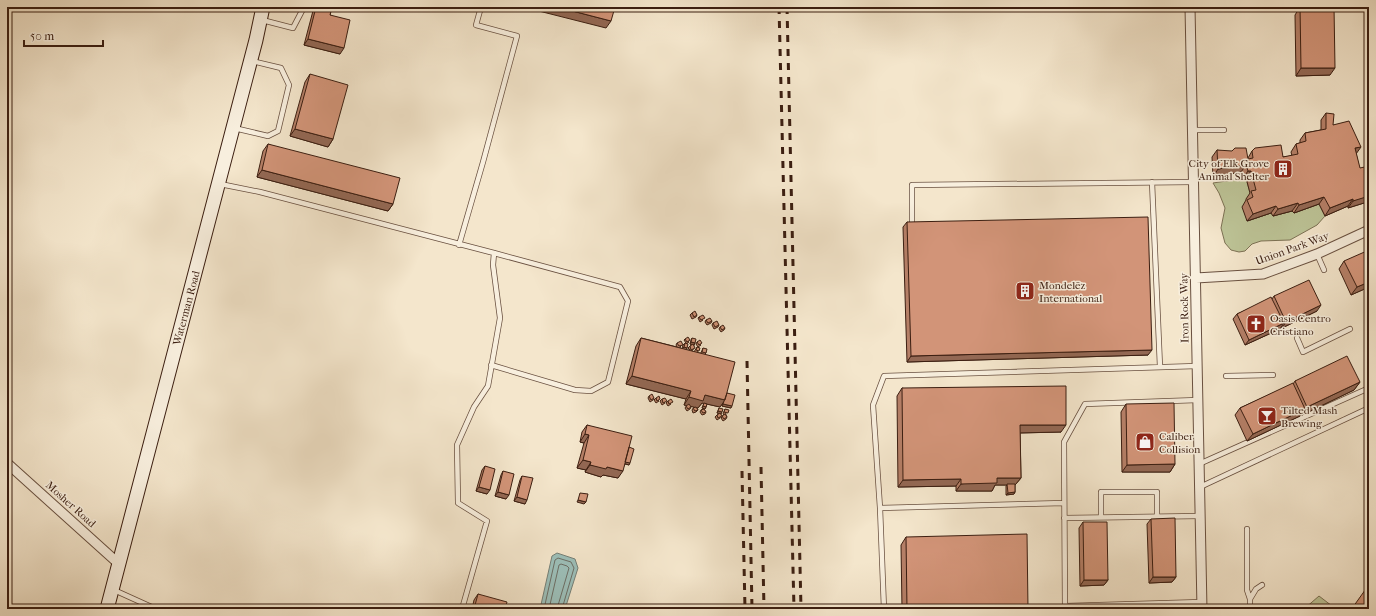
<svg xmlns="http://www.w3.org/2000/svg" width="1376" height="616" font-family="'IM FELL French Canon',serif">
  <style>
    .green { fill: #bdc497; stroke: #7c7154 }
    .water { fill: #9cbfb9; stroke: #757f76 }
    .lines { fill: none; stroke-linecap: round; stroke-linejoin: round }
    .shore { stroke: #6c6e65; stroke-width: 1 }
    .lane-casing { stroke: #695040; stroke-width: 6 }
    .street-casing { stroke: #695040; stroke-width: 11 }
    .secondary-casing { stroke: #3b1e11; stroke-width: 15 }
    .lane { stroke: #f8efde; stroke-width: 4.5 }
    .street { stroke: #f8efde; stroke-width: 9 }
    .secondary { stroke: #f8efde; stroke-width: 13 }
    .rail { stroke: #3b1e11; stroke-width: 3; stroke-dasharray: 7 7; stroke-linecap: butt }
    .wall { fill: #b57f67; stroke: #3b1e11 }
    .shaded-wall { fill: #936854; stroke: #3b1e11 }
    .building { fill: #d29478; stroke: #3b1e11 }
    .labels { text-anchor: middle; stroke-width: 3; stroke-linejoin: round; paint-order: stroke }
    .poi-label { font-size: 11px; fill: #3b1e11; stroke: #f8efde; text-anchor: start }
    .street-label { font-size: 11px; fill: #3b1e11; stroke: #f8efde }
  </style>
  <rect width="100%" height="100%" fill="#f4e6cc"/>
  <filter id="stains"><feTurbulence type="fractalNoise" baseFrequency=".005" numOctaves="4"/><feColorMatrix values="0 0 0 0 .2 0 0 0 0 .09 0 0 0 0 .02 0 0 0 .5 -.17"/></filter>
  <radialGradient id="worn" r=".72"><stop offset=".6" stop-color="#630" stop-opacity="0"/><stop offset="1" stop-color="#630" stop-opacity=".3"/></radialGradient>
  <!-- green -->
  <path class="green" d="M 1246,178 L 1251,197 L 1248,204 L 1248,221 L 1271,213 L 1273,216 L 1292,211 L 1294,213 L 1319,204 L 1325,216 L 1317,225 L 1290,240 L 1261,241 L 1252,244 L 1245,251 L 1239,252 L 1231,250 L 1225,243 L 1221,228 L 1225,208 L 1219,193 L 1213,183 Z
    M 1319,596 L 1336,609 L 1304,609 Z"/>
  <!-- water -->
  <path class="water" d="M 557,553 L 575,559 L 578,568 L 565,609 L 540,609 L 552,556 Z"/>
  <g class="lines">
    <!-- shore -->
    <path class="shore" d="M 544,609 L 555,560 L 558,558 L 571,562 L 574,568 L 562,609
      M 549,609 L 559,565 L 561,564 L 567,566 L 569,568 L 557,609"/>
    <!-- lane casing -->
    <g class="lane-casing">
      <path id="lane" d="M 262,20 L 293,28 L 304,7
        M 234,128 L 268,136 L 278,131 L 289,85 L 281,68 L 252,61
        M 1192,130 L 1224,130
        M 1152,182 L 1160,367
        M 220,184 L 260,192 L 494,253 L 493,265 L 500,318 L 488,386 L 474,407 L 457,445 L 458,503 L 487,521 L 462,609
        M 912,221 L 912,185 L 1193,182
        M 459,245 L 483,162 L 517,36 L 476,25 L 481,7
        M 1317,254 L 1324,270
        M 1297,338 L 1303,352 L 1350,329
        M 491,365 L 575,390 L 591,391 L 608,382 L 628,301 L 620,287 L 494,253
        M 1226,376 L 1273,375
        M 1366,409 L 1369,417
        M 1199,464 L 1369,388
        M 1200,487 L 1369,408
        M 1064,503 L 880,508 L 873,405 L 884,376 L 1197,366
        M 880,508 L 884,609
        M 1101,517 L 1101,492 L 1157,492 L 1157,517
        M 1064,518 L 1200,516
        M 1247,529 L 1247,590 L 1250,599 L 1250,609
        M 114,590 L 156,609
        M 1250,599 L 1256,589 L 1262,585
        M 1065,606 L 1202,602
        M 1065,609 L 1064,442 L 1085,404 L 1198,400"/>
    </g>
    <!-- street casing -->
    <g class="street-casing">
      <path id="street" d="M 1190,7 L 1202,609
        M 1196,278 L 1263,274 L 1317,254 L 1369,230
        M 7,463 L 119,564"/>
    </g>
    <!-- secondary casing -->
    <g class="secondary-casing">
      <path id="secondary" d="M 107,609 L 256,40 L 263,7"/>
    </g>
    <!-- lane -->
    <use href="#lane" class="lane"/>
    <!-- street -->
    <use href="#street" class="street"/>
    <!-- secondary -->
    <use href="#secondary" class="secondary"/>
    <!-- rail -->
    <path class="rail" d="M 779,7 L 794,609
      M 787,7 L 801,609
      M 747,361 L 752,609
      M 761,467 L 764,609
      M 742,471 L 745,609"/>
  </g>
  <!-- wall -->
  <path class="wall" d="M 314,7 L 332,7 L 330,15 L 340,54 L 304,45 Z
    M 1300,7 L 1330,75 L 1296,76 L 1295,15 Z
    M 310,74 L 333,139 L 328,147 L 290,136 L 305,82 Z
    M 1326,113 L 1333,125 L 1356,153 L 1366,201 L 1364,203 L 1348,208 L 1348,206 L 1325,216 L 1319,204 L 1294,213 L 1292,211 L 1273,216 L 1271,213 L 1247,221 L 1242,207 L 1246,200 L 1246,199 L 1250,193 L 1246,178 L 1243,178 L 1241,172 L 1213,177 L 1212,157 L 1217,150 L 1248,158 L 1252,151 L 1283,157 L 1292,156 L 1291,152 L 1296,144 L 1300,143 L 1300,140 L 1305,133 L 1321,130 L 1321,120 Z
    M 268,144 L 393,204 L 388,211 L 257,177 L 263,151 Z
    M 907,222 L 1148,355 L 907,362 L 903,227 Z
    M 1344,261 L 1369,287 L 1351,295 L 1339,269 Z
    M 1274,296 L 1317,311 L 1282,328 L 1281,326 L 1280,329 L 1245,345 L 1233,319 L 1237,314 L 1272,299 Z
    M 692,313 L 697,315 L 696,317 L 692,319 L 690,315 Z
    M 699,317 L 703,320 L 700,322 L 698,318 Z
    M 706,320 L 712,321 L 711,323 L 707,325 L 705,322 Z
    M 713,323 L 719,325 L 718,327 L 714,329 L 712,325 Z
    M 720,327 L 725,328 L 724,330 L 721,332 L 719,329 Z
    M 641,338 L 677,347 L 676,345 L 677,343 L 681,347 L 679,348 L 682,349 L 683,345 L 685,343 L 686,343 L 684,340 L 685,339 L 689,342 L 686,344 L 687,348 L 686,350 L 690,350 L 688,348 L 690,346 L 692,345 L 690,344 L 691,340 L 692,338 L 695,343 L 694,345 L 693,350 L 691,351 L 694,352 L 697,347 L 698,353 L 701,353 L 703,348 L 706,353 L 705,354 L 727,393 L 731,408 L 722,406 L 723,403 L 720,407 L 707,404 L 706,407 L 705,409 L 704,409 L 706,412 L 705,414 L 702,415 L 700,412 L 701,410 L 704,409 L 702,408 L 704,403 L 702,403 L 698,408 L 697,408 L 698,410 L 696,412 L 693,413 L 692,410 L 694,407 L 691,406 L 691,407 L 690,409 L 687,411 L 685,408 L 687,405 L 684,405 L 686,399 L 626,384 L 636,346 Z
    M 697,342 L 701,345 L 698,347 L 696,344 Z
    M 1295,381 L 1360,382 L 1354,390 L 1302,415 L 1302,414 L 1300,416 L 1247,441 L 1235,415 L 1240,408 L 1293,384 Z
    M 902,388 L 1061,432 L 1020,433 L 1021,478 L 1015,485 L 1015,492 L 1014,494 L 1006,495 L 1006,486 L 1007,485 L 995,485 L 992,491 L 956,491 L 956,486 L 898,487 L 897,396 Z
    M 649,396 L 654,398 L 653,400 L 650,402 L 648,398 Z
    M 656,398 L 659,401 L 656,403 L 654,400 Z
    M 662,399 L 665,403 L 662,405 L 660,401 Z
    M 668,401 L 671,404 L 668,406 L 666,403 Z
    M 1126,404 L 1175,464 L 1170,472 L 1122,472 L 1121,412 Z
    M 719,408 L 721,414 L 720,418 L 717,420 L 715,417 L 719,413 L 717,413 Z
    M 725,409 L 726,415 L 727,417 L 726,419 L 723,421 L 721,418 L 724,415 L 723,414 Z
    M 587,425 L 629,447 L 629,465 L 625,464 L 618,478 L 603,475 L 601,477 L 585,472 L 586,470 L 577,468 L 584,443 L 580,442 L 582,432 Z
    M 485,466 L 487,494 L 476,491 L 482,470 Z
    M 503,471 L 506,499 L 495,496 L 501,475 Z
    M 522,476 L 525,504 L 514,501 L 520,480 Z
    M 1151,519 L 1176,577 L 1172,582 L 1149,583 L 1147,524 Z
    M 1083,522 L 1108,580 L 1104,585 L 1080,586 L 1079,528 Z
    M 906,537 L 1028,609 L 902,609 L 901,545 Z
    M 478,594 L 505,609 L 472,609 L 474,600 Z"/>
  <!-- shaded-wall -->
  <path class="shaded-wall" d="M 523,7 L 557,7 L 611,21 L 606,28 Z
    M 308,39 L 344,48 L 340,54 L 304,45 Z
    M 1301,68 L 1335,68 L 1330,75 L 1296,76 Z
    M 295,129 L 333,139 L 328,147 L 290,136 Z
    M 1361,147 L 1356,154 L 1355,148 Z
    M 1246,165 L 1241,172 L 1213,177 L 1218,169 Z
    M 262,170 L 393,204 L 388,211 L 257,177 Z
    M 1248,171 L 1251,171 L 1246,178 L 1243,178 Z
    M 1369,193 L 1369,200 L 1366,201 L 1364,203 L 1348,208 L 1353,201 Z
    M 1324,197 L 1319,204 L 1294,213 L 1299,205 Z
    M 1353,199 L 1348,206 L 1325,216 L 1330,208 Z
    M 1298,203 L 1292,211 L 1273,216 L 1278,209 Z
    M 1276,206 L 1271,213 L 1247,221 L 1253,214 Z
    M 1369,282 L 1369,287 L 1351,295 L 1357,287 Z
    M 1321,305 L 1317,311 L 1282,328 L 1286,322 Z
    M 1284,323 L 1280,329 L 1245,345 L 1249,340 Z
    M 691,342 L 695,343 L 694,345 L 690,344 Z
    M 684,347 L 687,348 L 686,350 L 682,349 Z
    M 1152,350 L 1148,355 L 907,362 L 911,356 Z
    M 632,376 L 691,391 L 686,399 L 626,384 Z
    M 1360,382 L 1354,390 L 1302,415 L 1307,407 Z
    M 705,395 L 725,400 L 720,407 L 702,403 L 698,408 L 684,405 L 689,397 Z
    M 723,404 L 732,406 L 731,408 L 722,406 Z
    M 703,406 L 706,407 L 705,409 L 702,408 Z
    M 1305,409 L 1300,416 L 1247,441 L 1253,434 Z
    M 718,411 L 722,412 L 721,414 L 717,413 Z
    M 1020,425 L 1066,425 L 1061,432 L 1015,433 Z
    M 585,434 L 589,435 L 584,443 L 580,442 Z
    M 583,460 L 591,462 L 586,470 L 577,468 Z
    M 624,461 L 630,463 L 629,465 L 623,463 Z
    M 1175,464 L 1170,472 L 1122,472 L 1127,465 Z
    M 590,465 L 607,467 L 623,471 L 618,478 L 603,475 L 601,477 L 585,472 Z
    M 997,478 L 1021,478 L 1015,485 L 995,485 L 992,491 L 956,491 L 961,484 Z
    M 961,479 L 956,486 L 898,487 L 903,480 Z
    M 479,487 L 490,490 L 487,494 L 476,491 Z
    M 498,492 L 509,495 L 506,499 L 495,496 Z
    M 1015,492 L 1014,494 L 1006,495 L 1008,493 Z
    M 517,497 L 527,500 L 525,504 L 514,501 Z
    M 578,500 L 586,502 L 584,504 L 577,502 Z
    M 1153,577 L 1176,577 L 1172,582 L 1149,583 Z
    M 1084,580 L 1108,580 L 1104,585 L 1080,586 Z"/>
  <!-- building -->
  <path class="building" d="M 316,7 L 332,7 L 330,15 L 350,20 L 344,48 L 308,39 Z
    M 557,7 L 615,7 L 611,21 Z
    M 1300,7 L 1334,7 L 1335,68 L 1301,68 Z
    M 310,74 L 348,85 L 333,139 L 295,129 Z
    M 1326,113 L 1334,114 L 1333,125 L 1349,121 L 1361,147 L 1355,148 L 1360,168 L 1369,166 L 1369,193 L 1368,193 L 1369,196 L 1353,201 L 1353,199 L 1330,208 L 1324,197 L 1299,205 L 1298,203 L 1278,209 L 1276,206 L 1253,214 L 1247,200 L 1253,197 L 1251,191 L 1256,190 L 1251,171 L 1248,171 L 1246,165 L 1218,169 L 1217,150 L 1232,151 L 1235,148 L 1246,148 L 1248,159 L 1253,158 L 1252,151 L 1255,148 L 1281,145 L 1283,157 L 1298,154 L 1296,144 L 1306,141 L 1305,133 L 1326,129 Z
    M 268,144 L 400,178 L 393,204 L 262,170 Z
    M 1148,217 L 1152,350 L 911,356 L 907,222 Z
    M 1369,250 L 1369,282 L 1357,287 L 1344,261 Z
    M 1309,280 L 1321,305 L 1286,322 L 1274,296 Z
    M 1271,297 L 1284,323 L 1249,340 L 1237,314 Z
    M 695,311 L 697,315 L 694,317 L 692,313 Z
    M 703,315 L 705,318 L 701,320 L 699,317 Z
    M 710,318 L 712,321 L 708,323 L 706,320 Z
    M 717,321 L 719,325 L 715,327 L 713,323 Z
    M 723,325 L 725,328 L 722,330 L 720,327 Z
    M 688,337 L 690,340 L 687,342 L 685,339 Z
    M 641,338 L 735,362 L 725,400 L 705,395 L 703,401 L 689,397 L 691,391 L 632,376 Z
    M 692,338 L 696,339 L 695,343 L 691,342 Z
    M 700,340 L 702,343 L 699,345 L 697,342 Z
    M 681,341 L 683,345 L 679,346 L 677,343 Z
    M 685,343 L 688,344 L 687,348 L 684,347 Z
    M 693,344 L 695,348 L 691,350 L 690,346 Z
    M 697,347 L 700,348 L 699,351 L 696,350 Z
    M 703,348 L 707,349 L 706,353 L 702,352 Z
    M 1347,356 L 1360,382 L 1307,407 L 1295,381 Z
    M 1293,383 L 1305,409 L 1253,434 L 1240,408 Z
    M 1066,386 L 1066,425 L 1020,425 L 1021,478 L 997,478 L 997,483 L 961,484 L 961,479 L 903,480 L 902,388 Z
    M 727,393 L 735,395 L 732,406 L 723,404 Z
    M 652,394 L 654,398 L 651,400 L 649,396 Z
    M 659,396 L 660,399 L 657,401 L 656,398 Z
    M 665,398 L 667,401 L 663,403 L 662,399 Z
    M 671,399 L 673,402 L 669,404 L 668,401 Z
    M 704,403 L 707,404 L 706,407 L 703,406 Z
    M 1174,403 L 1175,464 L 1127,465 L 1126,404 Z
    M 689,404 L 691,407 L 688,409 L 686,406 Z
    M 696,407 L 698,410 L 695,411 L 693,408 Z
    M 719,408 L 723,409 L 722,412 L 718,411 Z
    M 704,409 L 706,412 L 703,413 L 701,410 Z
    M 725,409 L 729,410 L 728,413 L 724,412 Z
    M 720,413 L 722,416 L 718,418 L 717,415 Z
    M 725,414 L 727,417 L 724,419 L 722,416 Z
    M 587,425 L 632,436 L 623,471 L 607,467 L 606,469 L 590,465 L 591,462 L 583,460 L 589,435 L 585,434 Z
    M 629,447 L 634,449 L 630,463 L 625,462 Z
    M 485,466 L 495,469 L 490,490 L 479,487 Z
    M 503,471 L 514,474 L 509,495 L 498,492 Z
    M 522,476 L 533,478 L 527,500 L 517,497 Z
    M 1007,484 L 1015,484 L 1015,492 L 1008,493 Z
    M 580,493 L 588,494 L 586,502 L 578,500 Z
    M 1175,518 L 1176,577 L 1153,577 L 1151,519 Z
    M 1083,522 L 1107,522 L 1108,580 L 1084,580 Z
    M 1027,534 L 1028,609 L 907,609 L 906,537 Z
    M 1368,586 L 1369,586 L 1369,609 L 1355,609 L 1353,607 Z
    M 478,594 L 507,602 L 505,609 L 474,609 Z"/>
  <!-- icons -->
  <defs>
    <g id="building-square" transform="scale(1)"><rect x="-9" y="-9" width="18" height="18" rx="4" fill="#8f2418" stroke="#f8efde"/><path d="M-4-6H4V6H1V3H-1V6H-4ZM-2.5-4.3h1.7v1.8h-1.7ZM.8-4.3h1.7v1.8H.8ZM-2.5-1h1.7V.8h-1.7ZM.8-1h1.7V.8H.8Z" fill="#fff"/></g>
    <g id="church-square" transform="scale(1)"><rect x="-9" y="-9" width="18" height="18" rx="4" fill="#8f2418" stroke="#f8efde"/><path d="M-1.2-6h2.4v3.5h3.3v2.4h-3.3V6h-2.4V-.1h-3.3v-2.4h3.3Z" fill="#fff"/></g>
    <g id="bar-square" transform="scale(1)"><rect x="-9" y="-9" width="18" height="18" rx="4" fill="#8f2418" stroke="#f8efde"/><path d="M-6-5H6L.8 .8V4.5H3.5V6h-7V4.5H-.8V.8Z" fill="#fff"/></g>
    <g id="shop-square" transform="scale(1)"><rect x="-9" y="-9" width="18" height="18" rx="4" fill="#8f2418" stroke="#f8efde"/><path d="M-5-2.5h2.3a2.7 3.5 0 0 1 5.4 0H5L5.5 6h-11ZM-1.5-2.5h3a1.5 2.3 0 0 0-3 0Z" fill="#fff"/></g>
  </defs>
  <g fill-rule="evenodd">
    <use href="#building-square" x="1283" y="169"/>
    <use href="#building-square" x="1025" y="291"/>
    <use href="#church-square" x="1256" y="324"/>
    <use href="#bar-square" x="1267" y="416"/>
    <use href="#shop-square" x="1145" y="442"/>
  </g>
  <g class="labels">
    <!-- poi labels -->
    <g class="poi-label">
      <text x="1269" y="167" text-anchor="end">City of Elk Grove<tspan x="1269" dy="13">Animal Shelter</tspan></text>
      <text x="1039" y="289">Mondelēz<tspan x="1039" dy="13">International</tspan></text>
      <text x="1270" y="322">Oasis Centro<tspan x="1270" dy="13">Cristiano</tspan></text>
      <text x="1281" y="414">Tilted Mash<tspan x="1281" dy="13">Brewing</tspan></text>
      <text x="1159" y="440">Caliber<tspan x="1159" dy="13">Collision</tspan></text>
    </g>
    <!-- street labels -->
    <g class="street-label">
      <text transform="translate(1292 248) rotate(-20)" y="4">Union Park Way</text>
      <text transform="translate(186 308) rotate(-75)" y="4">Waterman Road</text>
      <text transform="translate(1184 308) rotate(-91)" y="4">Iron Rock Way</text>
      <text transform="translate(71 504) rotate(42)" y="4">Mosher Road</text>
    </g>
  </g>
  <!-- margin -->
  <rect width="1376" height="616" fill="none" stroke="#f4e6cc" stroke-width="24"/>
  <rect x="8" y="8" width="1360" height="600" fill="none" stroke="#3b1e11" stroke-width="2"/>
  <rect x="12" y="12" width="1352" height="592" fill="none" stroke="#3b1e11"/>
  <!-- scale -->
  <path d="M24 40v6h79v-6" fill="none" stroke="#3b1e11" stroke-width="2"/>
  <text x="30" y="40" font-size="12" fill="#3b1e11" stroke="#f8efde" stroke-width="3" paint-order="stroke">50 m</text>
  <rect width="100%" height="100%" filter="url(#stains)"/>
  <rect width="100%" height="100%" fill="url(#worn)"/>
</svg>
